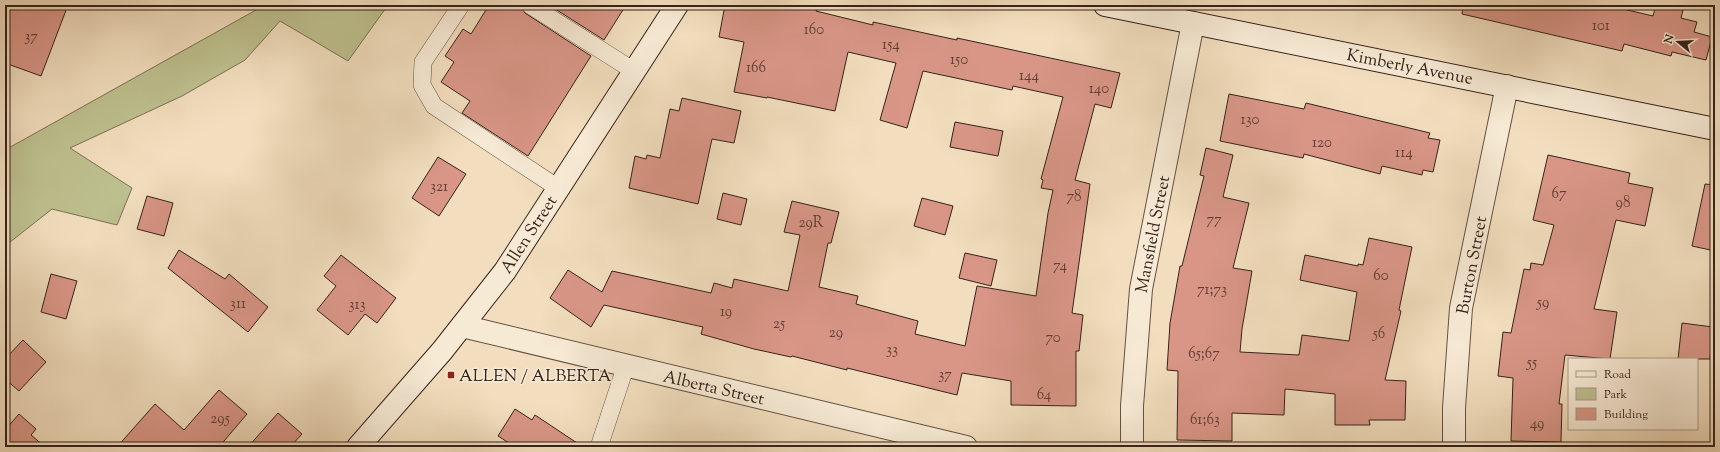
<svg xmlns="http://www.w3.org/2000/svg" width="1720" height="452" font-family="'Sorts Mill Goudy',serif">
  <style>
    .green { fill: #bec08f; stroke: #7a7155 }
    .building { fill: #d99687; stroke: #36221b }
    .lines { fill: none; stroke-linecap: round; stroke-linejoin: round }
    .service-casing { stroke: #655144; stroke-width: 18 }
    .minor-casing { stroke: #655144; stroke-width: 24 }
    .secondary-casing { stroke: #36221b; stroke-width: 24 }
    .service { stroke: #f7ead5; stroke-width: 17 }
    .minor { stroke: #f7ead5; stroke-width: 22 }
    .secondary { stroke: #f7ead5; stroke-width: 22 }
    .poi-dot { fill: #8f2418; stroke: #f7ead5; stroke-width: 1.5 }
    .labels { text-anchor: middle; stroke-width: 3; stroke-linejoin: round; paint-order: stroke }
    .number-label { font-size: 15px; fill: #5f3f36 }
    .street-label { font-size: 17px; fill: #36221b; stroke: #f7ead5 }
    .poi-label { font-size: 17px; fill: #36221b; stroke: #f7ead5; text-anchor: start }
  </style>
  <rect width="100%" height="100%" fill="#f2debe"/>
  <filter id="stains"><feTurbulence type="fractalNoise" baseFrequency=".005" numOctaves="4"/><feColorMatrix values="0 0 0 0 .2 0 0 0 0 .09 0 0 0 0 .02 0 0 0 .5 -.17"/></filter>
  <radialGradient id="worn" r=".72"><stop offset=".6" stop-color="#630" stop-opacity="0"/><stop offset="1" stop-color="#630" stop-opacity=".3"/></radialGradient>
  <!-- green -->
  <path class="green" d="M 265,5 L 388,5 L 348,61 L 280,21 L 245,60 L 182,96 L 70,148 L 132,188 L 117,225 L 52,209 L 5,246 L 5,150 Z"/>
  <!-- building -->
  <path class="building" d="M 5,5 L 68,5 L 41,76 L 5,63 Z
    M 489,5 L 520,5 L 525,13 L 591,56 L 528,156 L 462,113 L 470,101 L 441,82 L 454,62 L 445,56 L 463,29 L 471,34 Z
    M 549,5 L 626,5 L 604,40 Z
    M 725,5 L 818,5 L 816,11 L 873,25 L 873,22 L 957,40 L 957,38 L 1120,73 L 1111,108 L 1095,104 L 1075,180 L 1090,184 L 1072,313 L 1083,315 L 1079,351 L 1076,351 L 1076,406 L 1011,405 L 1011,381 L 962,373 L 957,395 L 847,368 L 847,370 L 792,356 L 791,357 L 754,349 L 701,334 L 703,327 L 604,305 L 591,327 L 550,298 L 568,270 L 602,292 L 612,271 L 711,293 L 714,283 L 732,288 L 734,279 L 788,291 L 800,235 L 784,232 L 792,201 L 839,212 L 831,243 L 828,243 L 819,287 L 858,296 L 856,304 L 918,321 L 915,334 L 965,346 L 977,286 L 1036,296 L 1048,213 L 1053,190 L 1041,188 L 1043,180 L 1041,179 L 1063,97 L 1013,86 L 1012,90 L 923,71 L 907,128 L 880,120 L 896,63 L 848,52 L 835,111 L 767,97 L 767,98 L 734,92 L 744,42 L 719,37 Z
    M 1463,5 L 1606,5 L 1653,16 L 1656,5 L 1665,5 L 1683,10 L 1681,18 L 1697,22 L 1694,32 L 1712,37 L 1706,60 L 1672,52 L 1671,56 L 1624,44 L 1622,51 L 1462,14 Z
    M 1229,94 L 1304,109 L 1306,103 L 1430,133 L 1428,138 L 1440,140 L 1433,172 L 1423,170 L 1422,175 L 1382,166 L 1380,174 L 1304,154 L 1303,158 L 1220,141 Z
    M 682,98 L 741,111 L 734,143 L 712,139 L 698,204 L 629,188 L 635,156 L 646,159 L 647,155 L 660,158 L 670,109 L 679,111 Z
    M 955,122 L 1003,131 L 998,156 L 950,147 Z
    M 1206,148 L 1233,155 L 1223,197 L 1249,203 L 1233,268 L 1252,271 L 1242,329 L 1240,352 L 1299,355 L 1302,335 L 1349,341 L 1357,292 L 1300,280 L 1305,255 L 1358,266 L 1358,264 L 1363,265 L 1369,238 L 1412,247 L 1399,310 L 1401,311 L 1385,380 L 1406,381 L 1405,420 L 1369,420 L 1370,425 L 1335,425 L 1335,394 L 1285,389 L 1284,415 L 1232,413 L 1232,441 L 1177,440 L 1178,371 L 1167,370 L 1170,323 L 1180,266 L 1182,266 L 1204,176 L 1200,175 Z
    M 1548,155 L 1630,173 L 1628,183 L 1653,188 L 1645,226 L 1616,220 L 1594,309 L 1617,312 L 1610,359 L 1565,355 L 1559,404 L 1562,404 L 1561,442 L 1511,441 L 1513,378 L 1498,376 L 1503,332 L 1511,333 L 1524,269 L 1530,270 L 1531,263 L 1543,265 L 1554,225 L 1533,220 Z
    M 438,157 L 466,174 L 439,216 L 412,198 Z
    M 1705,184 L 1715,185 L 1715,251 L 1692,246 Z
    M 723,193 L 747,199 L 741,225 L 717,219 Z
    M 147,196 L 173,203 L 164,236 L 137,229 Z
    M 922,198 L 953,206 L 945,235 L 914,226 Z
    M 179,250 L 225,279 L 229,274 L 268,307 L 248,332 L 168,268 Z
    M 965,253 L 997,260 L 991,286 L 959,278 Z
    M 341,255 L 396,298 L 377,323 L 365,314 L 348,335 L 317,310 L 336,286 L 324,276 Z
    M 51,274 L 77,281 L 66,319 L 41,312 Z
    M 1682,323 L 1713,327 L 1710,359 L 1678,359 Z
    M 23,340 L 46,362 L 19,391 L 5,379 L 5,359 Z
    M 219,390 L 247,414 L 219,447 L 117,447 L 155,404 L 184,430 Z
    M 515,409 L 532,420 L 535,415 L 583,447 L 515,447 L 498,436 Z
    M 278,413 L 302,434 L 290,447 L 248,447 Z
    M 19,414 L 36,429 L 31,435 L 45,447 L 5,447 L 5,430 Z"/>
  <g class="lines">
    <!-- service casing -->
    <g class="service-casing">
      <path id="service" d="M 461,5 L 423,62 L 422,85 L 434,106 L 558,188
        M 530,5 L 634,71
        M 599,447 L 626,365"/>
    </g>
    <!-- minor casing -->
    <g class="minor-casing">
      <path id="minor" d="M 462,326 L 966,447
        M 1132,447 L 1132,406 L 1141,289 L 1193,23
        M 1454,447 L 1454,408 L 1461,308 L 1507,86"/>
    </g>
    <!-- secondary casing -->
    <g class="secondary-casing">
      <path id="secondary" d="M 1105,5 L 1715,129
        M 358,447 L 442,351 L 505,271 L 677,5"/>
    </g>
    <!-- service -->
    <use href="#service" class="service"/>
    <!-- minor -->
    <use href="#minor" class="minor"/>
    <!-- secondary -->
    <use href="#secondary" class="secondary"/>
  </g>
  <!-- markers -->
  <rect class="poi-dot" x="447" y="371" width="8" height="8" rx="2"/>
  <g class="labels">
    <!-- number labels -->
    <g class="number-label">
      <text x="1601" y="30">101</text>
      <text x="814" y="34">160</text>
      <text x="31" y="41">37</text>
      <text x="891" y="49">154</text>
      <text x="959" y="64">150</text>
      <text x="756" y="72">166</text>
      <text x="1029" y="80">144</text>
      <text x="1099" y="93">140</text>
      <text x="1250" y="124">130</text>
      <text x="1322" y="147">120</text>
      <text x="1404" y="157">114</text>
      <text x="439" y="191">321</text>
      <text x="1559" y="198">67</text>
      <text x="1074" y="201">78</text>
      <text x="1623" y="207">98</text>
      <text x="1214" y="224">77</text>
      <text x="811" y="227">29R</text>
      <text x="1060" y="270">74</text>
      <text x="1381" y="280">60</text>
      <text x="1212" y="294">71;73</text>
      <text x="1543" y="307">59</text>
      <text x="238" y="308">311</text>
      <text x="357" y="309">313</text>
      <text x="726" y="316">19</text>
      <text x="779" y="328">25</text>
      <text x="836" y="337">29</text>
      <text x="1379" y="338">56</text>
      <text x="1053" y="342">70</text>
      <text x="892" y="354">33</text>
      <text x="1204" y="358">65;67</text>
      <text x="1532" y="367">55</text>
      <text x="945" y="379">37</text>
      <text x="1044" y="399">64</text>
      <text x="220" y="423">295</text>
      <text x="1205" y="424">61;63</text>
      <text x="1537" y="428">49</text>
    </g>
    <!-- street labels -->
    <g class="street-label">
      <text transform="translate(1410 66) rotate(11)" y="6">Kimberly Avenue</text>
      <text transform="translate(528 234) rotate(-57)" y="6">Allen Street</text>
      <text transform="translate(1152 234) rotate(-79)" y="6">Mansfield Street</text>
      <text transform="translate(1471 265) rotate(-79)" y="6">Burton Street</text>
      <text transform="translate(714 387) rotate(13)" y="6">Alberta Street</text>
    </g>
    <!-- poi labels -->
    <g class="poi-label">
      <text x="459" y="381">ALLEN / ALBERTA</text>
    </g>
  </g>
  <!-- margin -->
  <rect width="1720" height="452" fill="none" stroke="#f2debe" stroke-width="20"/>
  <rect x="6" y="6" width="1708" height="440" fill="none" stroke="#36221b" stroke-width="2"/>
  <rect x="10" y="10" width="1700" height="432" fill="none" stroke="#36221b"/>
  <!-- legend -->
  <rect x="1568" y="358" width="130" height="72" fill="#f7ead5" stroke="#aa9a8b"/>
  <rect x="1576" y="371" width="20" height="6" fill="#f7ead5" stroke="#aa9a8b"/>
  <text x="1604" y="378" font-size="12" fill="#36221b">Road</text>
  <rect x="1576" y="388" width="20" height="12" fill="#bec08f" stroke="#aa9a8b"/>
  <text x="1604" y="398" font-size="12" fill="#36221b">Park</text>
  <rect x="1576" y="408" width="20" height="12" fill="#d99687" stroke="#aa9a8b"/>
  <text x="1604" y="418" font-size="12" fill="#36221b">Building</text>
  <!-- north arrow -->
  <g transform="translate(1678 42) rotate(288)" stroke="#f7ead5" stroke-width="3" paint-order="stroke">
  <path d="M0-3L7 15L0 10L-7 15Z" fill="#36221b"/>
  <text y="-6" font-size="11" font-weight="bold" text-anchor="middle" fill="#36221b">N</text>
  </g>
  <rect width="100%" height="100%" filter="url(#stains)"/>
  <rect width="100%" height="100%" fill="url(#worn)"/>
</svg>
